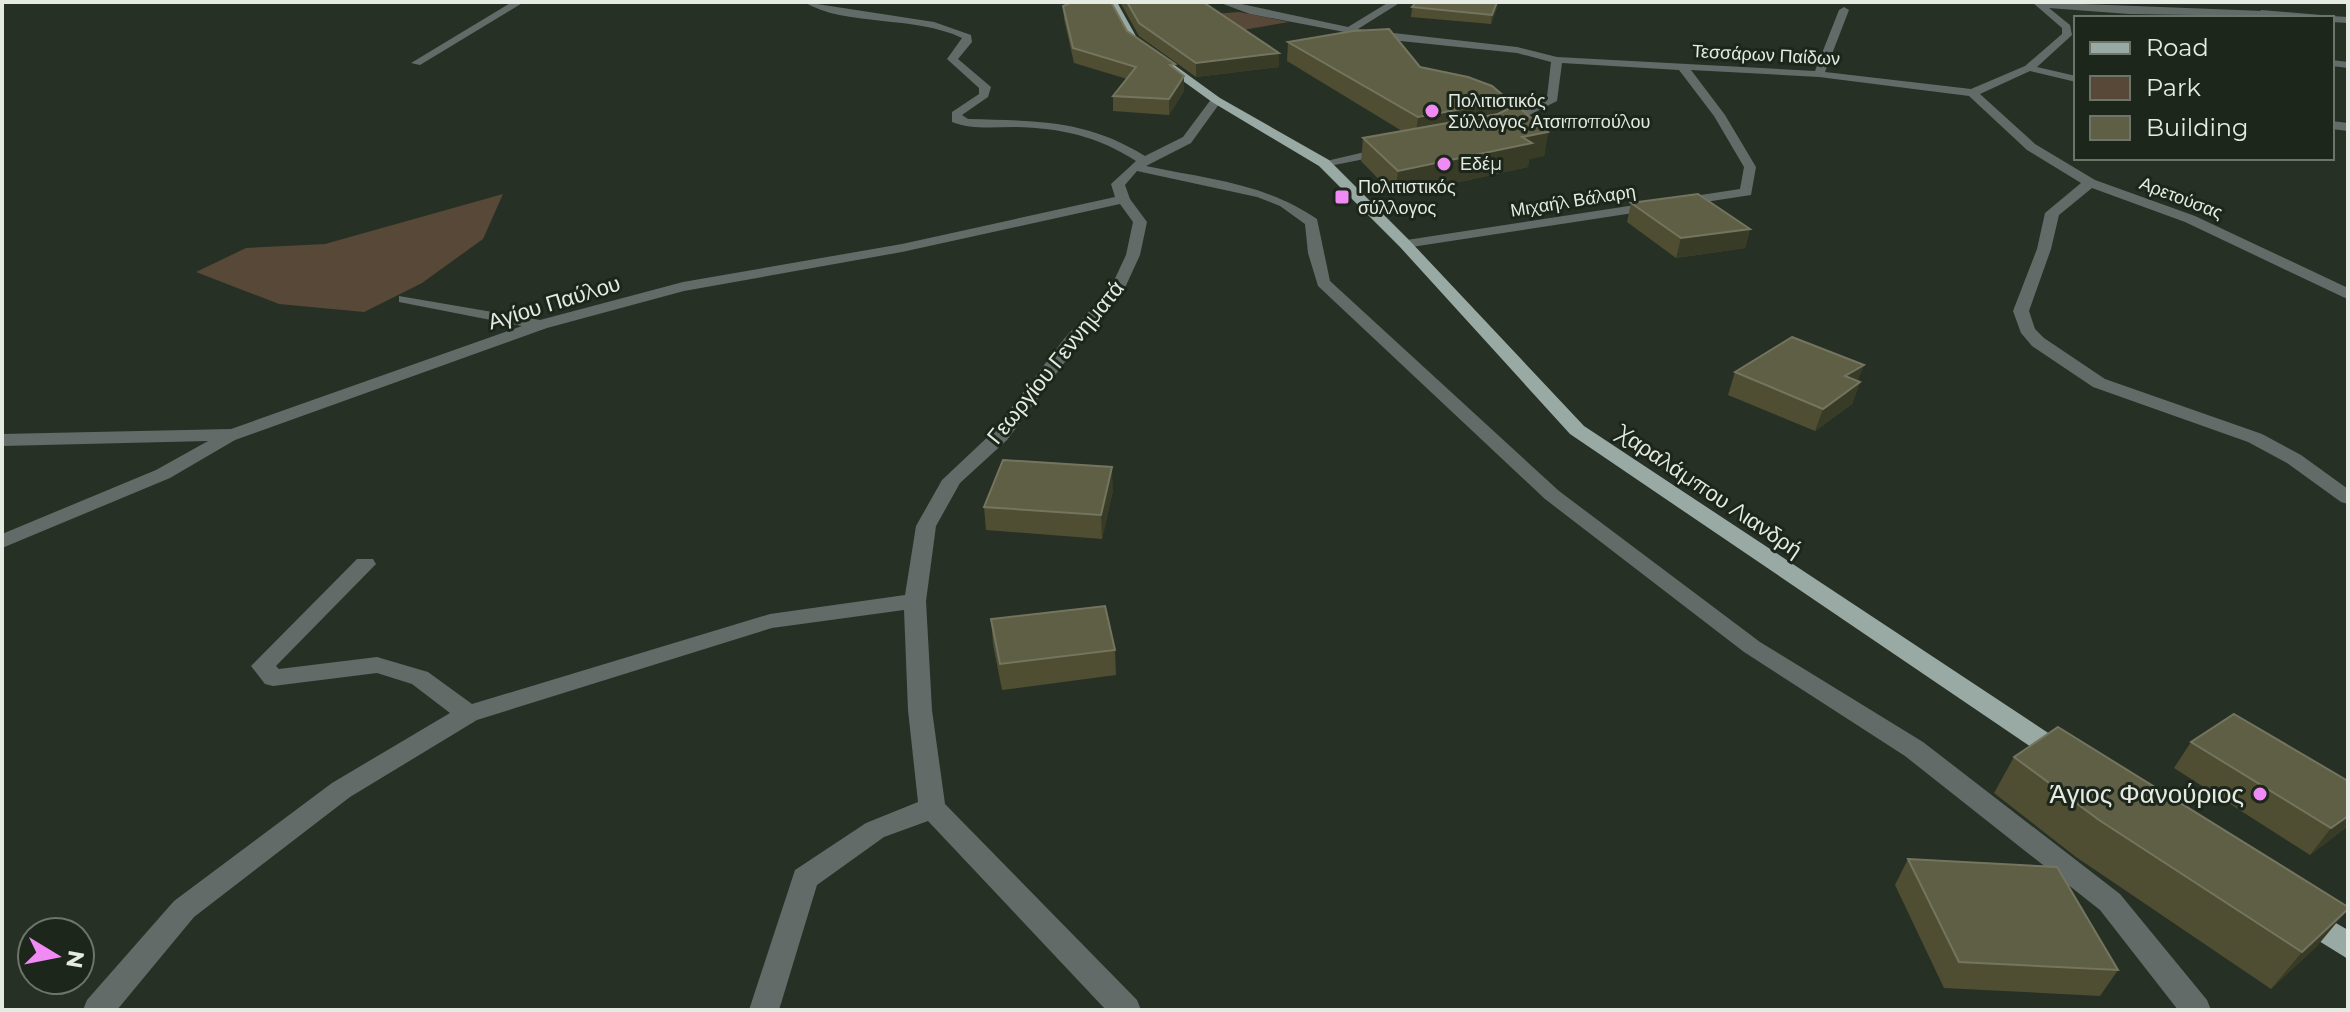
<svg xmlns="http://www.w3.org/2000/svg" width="2350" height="1012" font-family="Montserrat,sans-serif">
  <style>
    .green { fill: #574837 }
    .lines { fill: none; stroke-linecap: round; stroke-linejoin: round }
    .service { fill: #636b69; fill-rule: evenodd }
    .minor { fill: #636b69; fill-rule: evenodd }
    .primary { fill: #99a9a4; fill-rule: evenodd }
    .wall { fill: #4f4e33 }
    .shaded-wall { fill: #383b26 }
    .building { fill: #5f5f46; stroke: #74755f; stroke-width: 2 }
    .poi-dot { fill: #f08bf5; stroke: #1d261b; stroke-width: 3 }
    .labels { text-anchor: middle; stroke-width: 6; stroke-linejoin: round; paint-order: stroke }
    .far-street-label { font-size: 18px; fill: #e5ebe3; stroke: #1d261b }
    .far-poi-label { font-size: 18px; fill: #e5ebe3; stroke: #1d261b; text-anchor: start }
    .street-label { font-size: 22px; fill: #e5ebe3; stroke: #1d261b }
    .near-poi-label { font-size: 26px; fill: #e5ebe3; stroke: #1d261b; text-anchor: end }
  </style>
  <rect width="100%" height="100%" fill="#273025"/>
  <!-- green -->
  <path class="green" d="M 1239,12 L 1289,22 L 1243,30 L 1137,20 Z
    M 503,194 L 483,239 L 422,283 L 364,312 L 279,304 L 196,272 L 246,248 L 325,244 Z"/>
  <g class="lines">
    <!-- service -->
    <path class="service" d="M 2261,10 L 2321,15 L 2326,18 L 2258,15 Z
      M 2332,16 L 2348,17 L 2348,23 L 2332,22 L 2332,18 L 2328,18 Z"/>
    <!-- minor -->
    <path class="minor" d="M 512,2 L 524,2 L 420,65 L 411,63 Z
      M 804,2 L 934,22 L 971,35 L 972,42 L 958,59 L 991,87 L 988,97 L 962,115 L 968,119 C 1035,121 1086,119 1145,156 L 1183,137 L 1212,98 L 1220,98 L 1222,100 L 1191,143 L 1146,166 C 1207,179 1265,183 1317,219 L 1330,281 L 1559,491 L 1760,642 L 1923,742 L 2120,894 L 2207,1000 L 2211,1010 L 2178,1010 L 2100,910 L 1905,756 L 1744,652 L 1545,499 L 1318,286 L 1308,253 L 1305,224 L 1280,206 L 1257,197 L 1137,171 L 1125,185 L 1130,199 L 1147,222 L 1140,255 L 1123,292 L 1076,347 L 1007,440 L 960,483 L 936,526 L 926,601 L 932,710 L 945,804 L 1137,1000 L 1141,1010 L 1106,1010 L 928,821 L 884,837 L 817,885 L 779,1010 L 749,1010 L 795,870 L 866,823 L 918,802 L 908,710 L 904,610 L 772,628 L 477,720 L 350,797 L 194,917 L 117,1010 L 83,1010 L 87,1000 L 174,901 L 332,783 L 450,713 L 412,684 L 377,673 L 273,686 L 265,684 L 251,666 L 357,559 L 373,559 L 376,564 L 276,666 L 279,669 L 377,657 L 428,672 L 472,704 L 770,614 L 905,595 L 916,526 L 942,480 L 993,432 L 1064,339 L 1111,287 L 1126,255 L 1133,222 L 1120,204 L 902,252 L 684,291 L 547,328 L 235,440 L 170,478 L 2,548 L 2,534 L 156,470 L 208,441 L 2,446 L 2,434 L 231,429 L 522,326 L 399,302 L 399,296 L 540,320 L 683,282 L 902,244 L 1115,197 L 1111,184 L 1136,161 C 1097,136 1060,128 1015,127 C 994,127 972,130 952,122 L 952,112 L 979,94 L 979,88 L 947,59 L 962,38 C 915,15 845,27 804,2 Z
      M 1218,2 L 1232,2 L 1348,27 L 1389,2 L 1401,2 L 1358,29 L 1517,47 L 1557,57 L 1815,71 L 1839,10 L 1844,7 L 1849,10 L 1825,72 L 1971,89 L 2025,66 L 2062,34 L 2062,28 L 2032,2 L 2264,11 L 2261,16 L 2129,14 L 2049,8 L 2070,25 L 2072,35 L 2037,67 L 2076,76 L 2076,82 L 2030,71 L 1980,94 L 2035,144 L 2095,180 L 2195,216 L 2348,288 L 2348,299 L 2343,297 L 2185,222 L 2092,188 L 2059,215 L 2051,249 L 2029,311 L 2035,329 L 2044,338 L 2105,379 L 2262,434 L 2301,455 L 2348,489 L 2348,504 L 2341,502 L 2287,463 L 2248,442 L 2093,387 L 2032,346 L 2021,333 L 2013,311 L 2037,249 L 2045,213 L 2081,183 L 2027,150 L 1969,96 L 1819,77 L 1691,70 L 1725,115 L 1756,167 L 1751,195 L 1405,248 L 1398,244 L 1400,241 L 1740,189 L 1744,167 L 1714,116 L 1679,70 L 1562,63 L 1557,101 L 1502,129 L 1496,125 L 1498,122 L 1547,97 L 1551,62 L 1517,53 L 1381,39 L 1250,14 Z
      M 2332,60 L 2348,62 L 2348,68 L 2332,66 Z
      M 2332,121 L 2348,123 L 2348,131 L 2332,129 Z
      M 1386,147 L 1392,151 L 1390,154 L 1324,167 L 1318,163 Z"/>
    <!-- primary -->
    <path class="primary" d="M 1107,2 L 1117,2 L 1137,38 L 1220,98 L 1329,160 L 1410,241 L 1584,426 L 2071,748 L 2075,755 L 2071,762 L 2062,764 L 2053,762 L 1570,434 L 1400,247 L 1319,166 L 1212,102 L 1129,42 Z
      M 2308,907 L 2348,930 L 2348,959 L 2298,928 L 2294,919 L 2298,910 Z"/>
  </g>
  <!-- wall -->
  <path class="wall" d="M 1120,2 L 1212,2 L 1207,4 L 1279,67 L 1196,77 L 1139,36 Z
    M 1499,2 L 1491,24 L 1411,17 L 1412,7 Z
    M 1063,6 L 1175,69 L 1184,76 L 1184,91 L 1169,115 L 1113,111 L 1113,96 L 1127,79 L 1074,63 L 1064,19 Z
    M 1288,42 L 1420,67 L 1504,96 L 1502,112 L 1548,132 L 1544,156 L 1529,159 L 1528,167 L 1395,196 L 1361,161 L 1363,138 L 1402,131 L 1287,61 Z
    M 1631,203 L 1750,229 L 1745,248 L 1676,258 L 1627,222 Z
    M 1735,372 L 1858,381 L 1860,382 L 1852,404 L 1815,431 L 1728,395 Z
    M 1113,490 L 1102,539 L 986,530 L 984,507 Z
    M 991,619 L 1115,650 L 1116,675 L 1002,690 L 993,644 Z
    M 2191,742 L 2348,826 L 2310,855 L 2174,768 Z
    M 2014,757 L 2318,945 L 2271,989 L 2076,857 L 1994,793 Z
    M 1908,859 L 2118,970 L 2100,996 L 1944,988 L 1895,885 Z"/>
  <!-- shaded-wall -->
  <path class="shaded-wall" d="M 1497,2 L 1499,2 L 1491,24 L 1492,15 Z
    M 1279,53 L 1279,67 L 1196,77 L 1196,63 Z
    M 1184,76 L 1184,91 L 1169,115 L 1169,99 Z
    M 1504,96 L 1501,117 L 1415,139 L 1418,117 Z
    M 1548,132 L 1544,156 L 1529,159 L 1528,167 L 1395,196 L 1398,171 L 1522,137 Z
    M 1750,229 L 1745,248 L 1676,258 L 1681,238 Z
    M 1864,365 L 1857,384 L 1860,382 L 1852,404 L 1815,431 L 1823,409 L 1845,376 Z
    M 1112,467 L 1113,490 L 1102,539 L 1101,515 Z
    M 2348,816 L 2348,826 L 2310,855 L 2331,828 Z
    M 2348,909 L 2318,945 L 2271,989 L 2302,952 Z"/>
  <!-- building -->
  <path class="building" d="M 1072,2 L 1111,2 L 1127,31 L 1175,64 L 1170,65 L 1184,76 L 1169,99 L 1113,96 L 1136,67 L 1073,48 L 1063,6 Z
    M 1127,2 L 1203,2 L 1279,53 L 1196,63 L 1139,23 Z
    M 1416,2 L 1497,2 L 1492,15 L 1412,7 Z
    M 1389,29 L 1420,67 L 1468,77 L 1492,86 L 1504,96 L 1489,104 L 1418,117 L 1288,42 L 1353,31 Z
    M 1516,105 L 1548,132 L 1522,137 L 1532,143 L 1398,171 L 1363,138 L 1498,114 Z
    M 1698,194 L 1750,229 L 1681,238 L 1631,203 Z
    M 1792,337 L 1864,365 L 1845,376 L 1860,382 L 1823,409 L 1735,372 Z
    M 1003,460 L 1112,467 L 1101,515 L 984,507 Z
    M 1105,606 L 1115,650 L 1000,664 L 991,619 Z
    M 2234,714 L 2348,781 L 2348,816 L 2331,828 L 2191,742 Z
    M 2058,727 L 2348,907 L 2348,909 L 2302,952 L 2099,820 L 2014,757 Z
    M 1908,859 L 2057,867 L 2118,970 L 1959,962 Z"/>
  <!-- markers -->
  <g class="poi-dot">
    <circle cx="1432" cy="111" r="8"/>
    <circle cx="1444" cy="164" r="8"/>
    <rect x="1334" y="189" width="16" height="16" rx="4"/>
    <circle cx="2260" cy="794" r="8"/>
  </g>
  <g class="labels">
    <!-- far-street labels -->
    <g class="far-street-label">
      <text transform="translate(1766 55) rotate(3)" y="6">Τεσσάρων Παίδων</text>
      <text transform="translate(2181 198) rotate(21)" y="6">Αρετούσας</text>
      <text transform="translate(1573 201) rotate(-9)" y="6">Μιχαήλ Βάλαρη</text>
    </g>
    <!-- far-poi labels -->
    <g class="far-poi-label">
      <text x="1448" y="107">Πολιτιστικός<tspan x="1448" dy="21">Σύλλογος Ατσιποπούλου</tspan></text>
      <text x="1460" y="170">Εδέμ</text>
      <text x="1358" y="193">Πολιτιστικός<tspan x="1358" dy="21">σύλλογος</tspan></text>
    </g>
    <!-- street labels -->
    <g class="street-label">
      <text transform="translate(554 302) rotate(-17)" y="8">Αγίου Παύλου</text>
      <text transform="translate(1055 362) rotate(-51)" y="8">Γεωργίου Γεννηματά</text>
      <text transform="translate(1710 491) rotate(34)" y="8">Χαραλάμπου Λιανδρή</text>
    </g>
    <!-- near-poi labels -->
    <g class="near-poi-label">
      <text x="2244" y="803">Άγιος Φανούριος</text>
    </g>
  </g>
  <!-- border -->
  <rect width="2350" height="1012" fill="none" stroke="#e5ebe3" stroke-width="8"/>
  <!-- legend -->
  <rect x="2074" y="16" width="260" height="144" fill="#1d261b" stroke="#6d756b" stroke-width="2"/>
  <rect x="2090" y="42" width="40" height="12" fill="#99a9a4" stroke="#6d756b" stroke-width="2"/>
  <text x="2146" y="56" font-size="24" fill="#e5ebe3">Road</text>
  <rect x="2090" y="76" width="40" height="24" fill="#574837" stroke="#6d756b" stroke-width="2"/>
  <text x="2146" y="96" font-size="24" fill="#e5ebe3">Park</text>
  <rect x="2090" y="116" width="40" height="24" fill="#5f5f46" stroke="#6d756b" stroke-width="2"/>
  <text x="2146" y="136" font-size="24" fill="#e5ebe3">Building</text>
  <!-- north arrow -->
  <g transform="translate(56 956) rotate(100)"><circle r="38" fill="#1d261b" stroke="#6d756b" stroke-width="2"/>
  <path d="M0-6L14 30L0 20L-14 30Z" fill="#f08bf5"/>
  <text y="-12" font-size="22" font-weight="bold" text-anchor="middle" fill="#e5ebe3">N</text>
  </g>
</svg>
